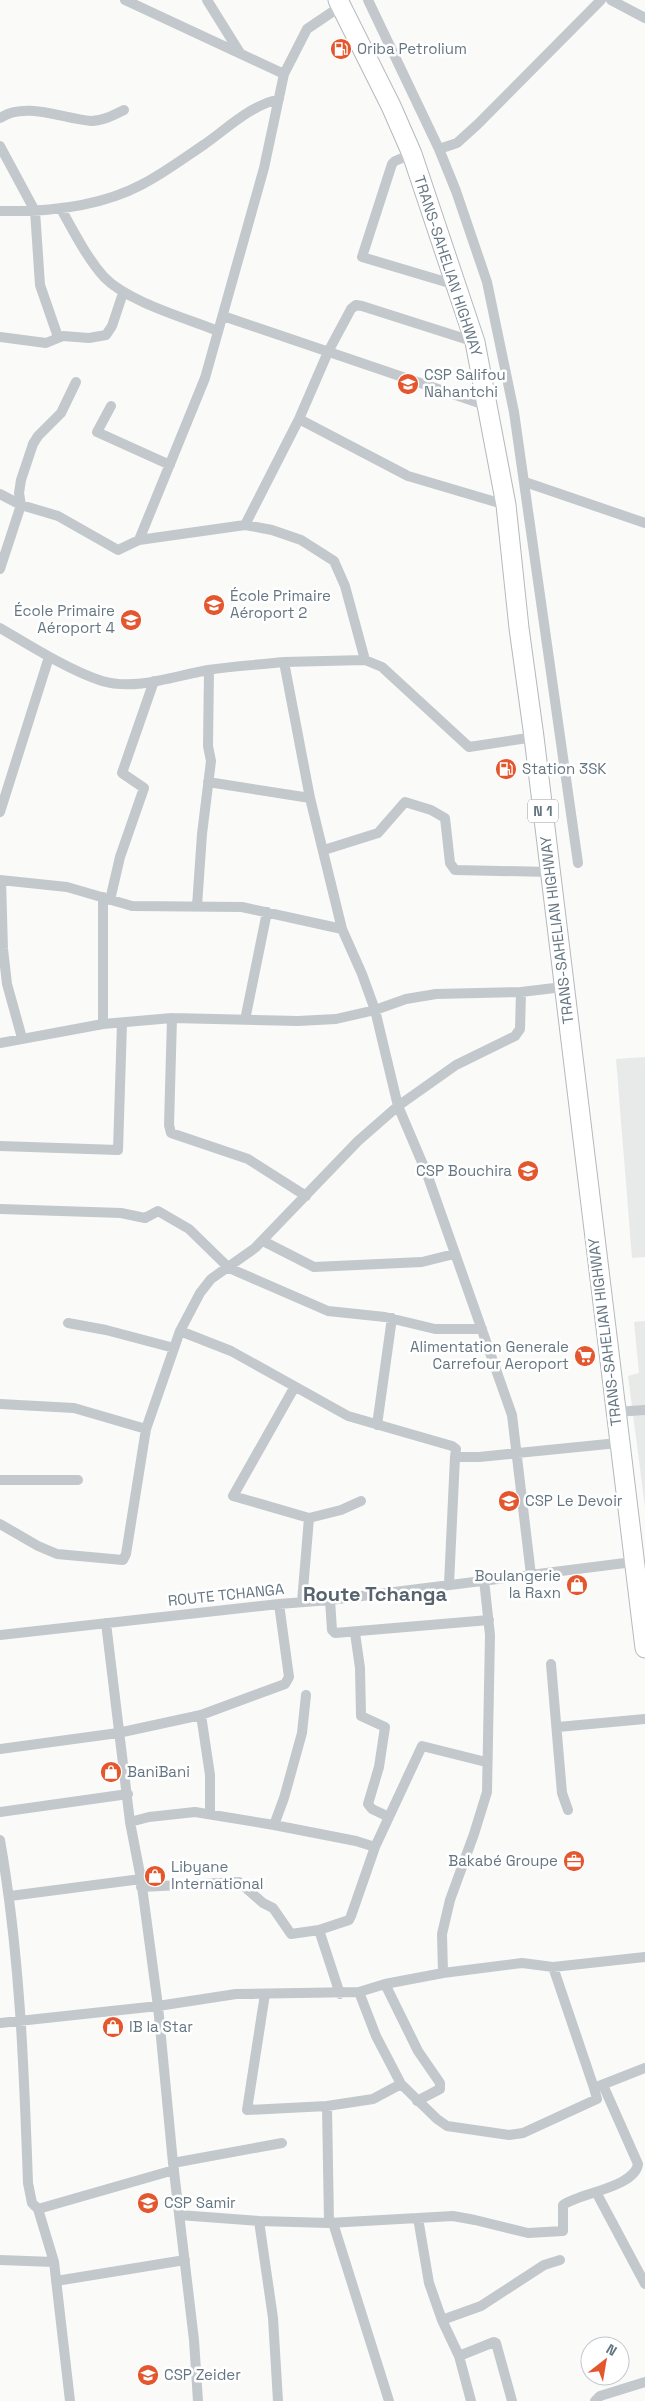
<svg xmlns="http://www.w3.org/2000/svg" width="645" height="2401" font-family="'Space Grotesk',sans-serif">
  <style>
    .built { fill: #e8e9e9 }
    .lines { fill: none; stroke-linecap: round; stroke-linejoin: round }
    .highway-casing { stroke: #b4b9bd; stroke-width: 21 }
    .street { stroke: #c3c8cc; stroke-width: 10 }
    .highway { stroke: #fff; stroke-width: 19 }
    .labels { text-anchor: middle; stroke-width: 5; stroke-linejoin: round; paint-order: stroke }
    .shield { fill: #fff; stroke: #939fa8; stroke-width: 1 }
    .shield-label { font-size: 14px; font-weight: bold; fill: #657683 }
    .poi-label { font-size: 15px; fill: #657683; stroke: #fff; text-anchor: start }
    .street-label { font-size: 15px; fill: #657683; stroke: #fff }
    .district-label { font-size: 20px; font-weight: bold; fill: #57646e; stroke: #fff }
  </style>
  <rect width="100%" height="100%" fill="#fafaf8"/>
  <!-- built -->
  <path class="built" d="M 645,1057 L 645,1257 L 632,1258 L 616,1059 Z
    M 645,1321 L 645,1507 L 628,1376 L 639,1373 L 634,1322 Z"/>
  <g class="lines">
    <!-- highway casing -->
    <g class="highway-casing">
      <path id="highway" d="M 338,0 L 391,106 L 412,154 L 475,342 L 506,505 L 519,628 L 534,737 L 645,1648"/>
    </g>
    <!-- street -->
    <path class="street" d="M 125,0 L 284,74
      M 207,0 L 240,53
      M 368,0 L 439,149 L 456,191 L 487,282 L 514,412 L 578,863
      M 611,0 L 645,18
      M 0,118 C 26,101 63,119 91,121 C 103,121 114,115 124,110
      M 0,146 L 35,211 L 40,285 L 58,337
      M 439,149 L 457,143 L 478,124 L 601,0
      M 412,154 L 395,161 L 392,164 L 362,257 L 456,285
      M 61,209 C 74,232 87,258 104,277 C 128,302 186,318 218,331
      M 0,211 C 46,212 99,207 141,185 C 163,174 184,158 205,144 C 229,127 250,106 279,99
      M 223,316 L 488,406
      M 0,337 L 46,343 L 63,336 L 89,338 L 106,335 L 112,326 L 123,293
      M 111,406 L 97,432 L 170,465
      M 299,419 L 408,476 L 506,505
      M 525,482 L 645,523
      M 0,494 L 21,505 L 58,516 L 118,550 L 139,540 L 245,525 L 272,530 L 301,540 L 334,561 L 345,586 L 365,660
      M 245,525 L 299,419 L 328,352 L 351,309 L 356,305 L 362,306 L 475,342
      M 139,540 L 205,378 L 264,168 L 284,74 L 307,29 L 341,6
      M 0,569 L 21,505 L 19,493 L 21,480 L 33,444 L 38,436 L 61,413 L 76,382
      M 0,628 C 29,645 70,671 102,681 C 136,691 174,676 208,670 C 233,666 258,665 284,662
      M 208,782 L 310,798
      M 0,812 L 49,657
      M 324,850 L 378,833 L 405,802 L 431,810 L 445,818 L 450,863 L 455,870 L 550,872
      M 0,880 L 67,887 L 132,906 L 242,907 L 342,929
      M 1,880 L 3,949 L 7,984 L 22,1038
      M 110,900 L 120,857 L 144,788 L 122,773 L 154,681
      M 197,906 L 202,834 L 211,761 L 208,746 L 209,670
      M 172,1018 L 169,1125 L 171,1133 L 248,1159 L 306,1196
      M 245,1020 L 267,912
      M 103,1024 L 103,897
      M 0,1043 L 103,1024 L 172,1018 L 298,1021 L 336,1019 L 375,1010 L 406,999 L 436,994 L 521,992 L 563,987
      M 0,1146 L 118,1150 L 122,1023
      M 0,1209 L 121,1213 L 145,1218 L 158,1211 L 189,1229 L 229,1268 L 328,1311 L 385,1317 L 435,1329 L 482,1329
      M 263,1241 L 314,1267 L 422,1262 L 454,1254
      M 68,1323 L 106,1330 L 174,1348
      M 180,1331 L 231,1351 L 348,1416 L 452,1446 L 456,1449 L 455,1457 L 479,1457 L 618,1443
      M 294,1388 L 233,1496 L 309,1518 L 341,1510 L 361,1501
      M 0,1404 L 74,1408 L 146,1429 L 180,1331 L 200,1293 L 211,1279 L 255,1248 L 358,1141 L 398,1106 L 456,1065 L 515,1036 L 520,1029 L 521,992
      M 615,1412 L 645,1410
      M 377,1425 L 392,1318
      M 0,1480 L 78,1480
      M 0,1524 L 38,1546 L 57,1554 L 123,1560 L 126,1554 L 146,1429
      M 531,1575 L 512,1415 L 427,1174 L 398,1106 L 375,1010 L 362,974 L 342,929 L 310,798 L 284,662 L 365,660 L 382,667 L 469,747 L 534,737
      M 449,1584 L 455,1457
      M 330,1600 L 332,1630 L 335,1633 L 489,1620
      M 302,1602 L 309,1518
      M 106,1623 L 130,1822 L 141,1879 L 158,2006 L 173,2163 L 194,2340 L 198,2401
      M 355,1633 L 360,1668 L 361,1716 L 385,1727 L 379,1767 L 368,1804 L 372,1809 L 389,1817
      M 0,1635 L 279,1604 L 330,1600 L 633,1562
      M 551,1664 L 562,1793 L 568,1810
      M 201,1715 L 210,1775 L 210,1813
      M 558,1727 L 645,1719
      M 0,1749 L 118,1733 L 201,1715 L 285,1684 L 289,1677 L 279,1604
      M 0,1812 L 128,1794
      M 130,1822 L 149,1817 L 195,1812 L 274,1825 L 356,1841 L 375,1847
      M 274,1825 L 284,1798 L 302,1733 L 306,1695
      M 0,1840 C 20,1953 24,2069 28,2183 L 32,2203 L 38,2209
      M 141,1887 L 239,1882 L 263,1903 L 273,1908 L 291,1934 L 319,1930 L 340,1994
      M 10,1896 L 141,1879
      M 319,1930 L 349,1920 L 351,1916 L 375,1847 L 422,1746 L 486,1762
      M 553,1967 L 594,2088
      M 443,1973 L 442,1934 L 450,1900 L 474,1834 L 487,1792 L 490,1635 L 484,1580
      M 385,1984 L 418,2051 L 440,2083 L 440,2089 L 417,2101
      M 359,1992 L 376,2036 L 401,2084 L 437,2119 L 447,2126 L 509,2135 L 523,2133 L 597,2099 L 594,2088 L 645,2068
      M 265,1994 L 247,2110 L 327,2106 L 373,2099 L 401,2084
      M 0,2023 L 158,2006 L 236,1994 L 359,1992 L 385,1984 L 443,1973 L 522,1963 L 553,1967 L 645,1957
      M 327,2106 L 329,2223
      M 173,2163 L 282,2143
      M 596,2192 L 645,2284
      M 179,2215 L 259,2221 L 329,2223 L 453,2216 L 475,2220 L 528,2233 L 563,2231 L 563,2205 C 580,2193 635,2187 638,2164 L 603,2085
      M 418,2218 L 429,2283 L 442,2320 L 459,2356 L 471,2401
      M 259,2221 L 273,2318 L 278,2401
      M 333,2223 L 389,2401
      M 0,2260 L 54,2262
      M 56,2281 L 185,2260
      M 442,2320 L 481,2306 L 544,2265 L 560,2260
      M 459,2356 L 494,2342 L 496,2343 L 512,2401
      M 70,2401 L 54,2262 L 38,2209 L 174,2170
      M 595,2401 L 600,2396 L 645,2382"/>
    <!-- highway -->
    <use href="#highway" class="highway"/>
  </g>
  <!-- icons -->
  <defs>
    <g id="fuel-disc" transform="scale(1.125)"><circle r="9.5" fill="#e4572e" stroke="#fff"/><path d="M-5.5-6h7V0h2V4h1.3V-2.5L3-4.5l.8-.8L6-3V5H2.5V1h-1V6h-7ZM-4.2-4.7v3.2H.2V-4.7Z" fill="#fff"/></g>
    <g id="school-disc" transform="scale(1.125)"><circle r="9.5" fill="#e4572e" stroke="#fff"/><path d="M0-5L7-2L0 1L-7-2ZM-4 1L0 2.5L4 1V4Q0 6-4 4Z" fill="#fff"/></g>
    <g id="supermarket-disc" transform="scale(1.125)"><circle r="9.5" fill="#e4572e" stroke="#fff"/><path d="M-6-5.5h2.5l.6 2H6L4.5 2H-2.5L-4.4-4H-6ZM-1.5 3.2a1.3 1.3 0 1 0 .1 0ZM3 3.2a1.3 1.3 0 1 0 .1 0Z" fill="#fff"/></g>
    <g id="shop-disc" transform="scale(1.125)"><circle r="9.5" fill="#e4572e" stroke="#fff"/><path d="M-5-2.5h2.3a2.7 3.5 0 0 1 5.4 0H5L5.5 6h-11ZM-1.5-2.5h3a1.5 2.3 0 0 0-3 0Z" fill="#fff"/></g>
    <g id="office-disc" transform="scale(1.125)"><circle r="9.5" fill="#e4572e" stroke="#fff"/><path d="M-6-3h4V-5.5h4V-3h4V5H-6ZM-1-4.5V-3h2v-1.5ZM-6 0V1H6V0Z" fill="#fff"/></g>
  </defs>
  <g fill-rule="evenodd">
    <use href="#fuel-disc" x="341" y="49"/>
    <use href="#school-disc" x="408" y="384"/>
    <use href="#school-disc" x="214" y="605"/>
    <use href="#school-disc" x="131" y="620"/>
    <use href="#fuel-disc" x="506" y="769"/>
    <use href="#school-disc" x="528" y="1171"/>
    <use href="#supermarket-disc" x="585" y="1356"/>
    <use href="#school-disc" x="509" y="1501"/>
    <use href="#shop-disc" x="577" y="1585"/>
    <use href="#shop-disc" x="111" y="1772"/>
    <use href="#office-disc" x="574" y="1861"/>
    <use href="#shop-disc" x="155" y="1876"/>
    <use href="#shop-disc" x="113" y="2027"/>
    <use href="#school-disc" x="148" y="2203"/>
    <use href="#school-disc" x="148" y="2375"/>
  </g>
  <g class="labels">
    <!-- shield labels -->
    <rect class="shield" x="528" y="799.5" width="30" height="23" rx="4"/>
    <g class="shield-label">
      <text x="543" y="816">N 1</text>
    </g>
    <!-- poi labels -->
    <g class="poi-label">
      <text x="357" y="54">Oriba Petrolium</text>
      <text x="424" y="380">CSP Salifou<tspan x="424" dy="17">Nahantchi</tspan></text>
      <text x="230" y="601">École Primaire<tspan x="230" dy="17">Aéroport 2</tspan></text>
      <text x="115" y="616" text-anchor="end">École Primaire<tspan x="115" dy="17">Aéroport 4</tspan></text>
      <text x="522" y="774">Station 3SK</text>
      <text x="512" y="1176" text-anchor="end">CSP Bouchira</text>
      <text x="569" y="1352" text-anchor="end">Alimentation Generale<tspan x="569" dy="17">Carrefour Aeroport</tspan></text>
      <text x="525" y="1506">CSP Le Devoir</text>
      <text x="561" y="1581" text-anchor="end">Boulangerie<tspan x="561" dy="17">la Raxn</tspan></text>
      <text x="127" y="1777">BaniBani</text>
      <text x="558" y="1866" text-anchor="end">Bakabé Groupe</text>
      <text x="171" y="1872">Libyane<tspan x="171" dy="17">International</tspan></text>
      <text x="129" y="2032">IB la Star</text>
      <text x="164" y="2208">CSP Samir</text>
      <text x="164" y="2380">CSP Zeider</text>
    </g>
    <!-- street labels -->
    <g class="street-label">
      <text transform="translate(448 266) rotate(72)" y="5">TRANS-SAHELIAN HIGHWAY</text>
      <text transform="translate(557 930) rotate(-97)" y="5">TRANS-SAHELIAN HIGHWAY</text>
      <text transform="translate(605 1332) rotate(-97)" y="5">TRANS-SAHELIAN HIGHWAY</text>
      <text transform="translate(226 1595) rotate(-6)" y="5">ROUTE TCHANGA</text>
    </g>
    <!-- district labels -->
    <g class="district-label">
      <text x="375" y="1601">Route Tchanga</text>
    </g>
  </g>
  <!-- north arrow -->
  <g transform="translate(605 2361) rotate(31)"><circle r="24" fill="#ffffff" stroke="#c1c8cd"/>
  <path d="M0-4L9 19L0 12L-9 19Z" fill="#e4572e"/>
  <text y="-8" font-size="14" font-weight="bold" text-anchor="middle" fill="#657683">N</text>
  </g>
</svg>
